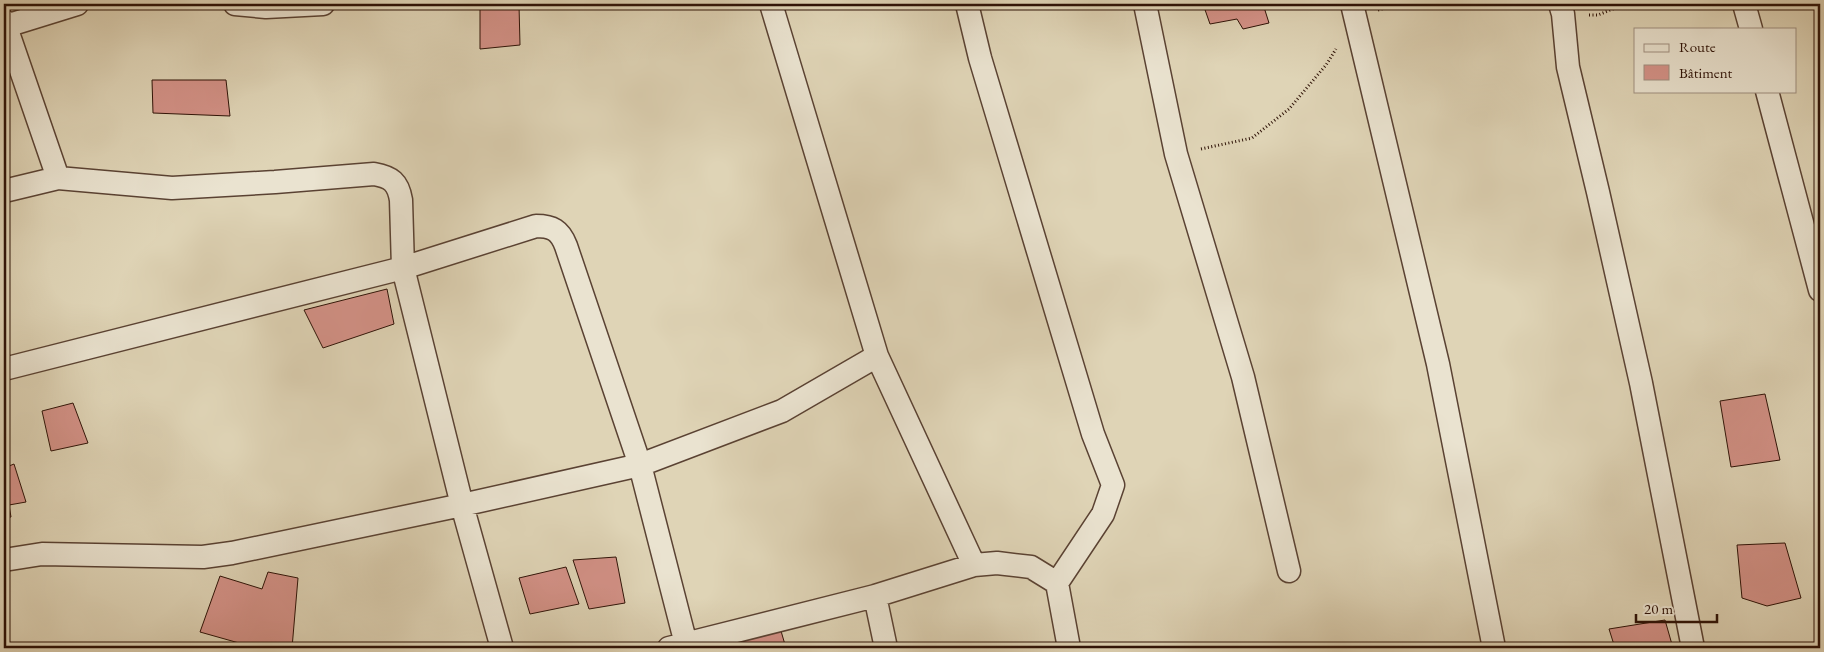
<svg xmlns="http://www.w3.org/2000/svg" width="1824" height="652" font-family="'EB Garamond',serif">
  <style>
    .building { fill: #d49288; stroke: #2e1207 }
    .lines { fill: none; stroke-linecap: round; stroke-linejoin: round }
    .minor-casing { stroke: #5a4233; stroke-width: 25 }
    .path { stroke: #2e1207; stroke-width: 3; stroke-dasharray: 1 2.5; stroke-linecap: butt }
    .minor { stroke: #eae3d0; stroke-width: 22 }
  </style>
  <rect width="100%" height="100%" fill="#dfd4b6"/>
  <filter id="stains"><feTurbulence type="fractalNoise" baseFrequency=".004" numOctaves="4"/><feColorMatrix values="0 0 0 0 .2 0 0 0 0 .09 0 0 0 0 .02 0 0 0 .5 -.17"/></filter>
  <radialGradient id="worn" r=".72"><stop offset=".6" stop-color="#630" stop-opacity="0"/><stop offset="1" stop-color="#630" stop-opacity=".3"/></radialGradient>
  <!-- building -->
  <path class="building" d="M 1203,4 L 1263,4 L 1269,23 L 1243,29 L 1237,19 L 1210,24 Z
    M 519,5 L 520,45 L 480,49 L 480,9 Z
    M 152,80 L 226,80 L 230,116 L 153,113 Z
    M 387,289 L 394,324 L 323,348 L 304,310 Z
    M 1765,394 L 1780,460 L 1731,467 L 1720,401 Z
    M 73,403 L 88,443 L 51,451 L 42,411 Z
    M 14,464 L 26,502 L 9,505 L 11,517 L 4,518 L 4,468 Z
    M 1785,543 L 1801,598 L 1767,606 L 1742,598 L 1737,545 Z
    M 616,557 L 625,603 L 589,609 L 573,560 Z
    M 566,567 L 579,604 L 530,614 L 519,578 Z
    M 268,572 L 298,578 L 292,648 L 239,643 L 200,632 L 220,576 L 262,589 Z
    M 1665,620 L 1673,648 L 1615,648 L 1609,629 Z
    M 781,631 L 786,648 L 716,648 L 715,645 Z"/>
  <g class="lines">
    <!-- minor casing -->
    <g class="minor-casing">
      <path id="minor" d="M 235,4 L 266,7 L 323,4
        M 771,4 L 877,356 L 974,565
        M 1145,4 L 1176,154 L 1243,377 L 1289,571
        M 1352,4 L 1438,364 L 1494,648
        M 1560,4 L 1563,14 L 1568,67 L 1598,192 L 1641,383 L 1693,648
        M 1744,4 L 1751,29
        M 4,21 L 58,178
        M 6,26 L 77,4
        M 1767,91 L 1820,290
        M 4,191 L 58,178 L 172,188 L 275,182 L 374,174 C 391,177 398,182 401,200 L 403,268 L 462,505 L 502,648
        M 4,369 L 403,268 L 536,226 C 552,226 560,230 566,246 L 640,465 L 687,648
        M 4,560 L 42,554 L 203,557 L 232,553 L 462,505 L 640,465 L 782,411 L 877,356
        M 1057,583 L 1069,648
        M 875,596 L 886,648
        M 669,648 L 875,596 L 974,565 L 997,563 L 1031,567 L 1057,583 L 1103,514 L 1113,485 L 1093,434 L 980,58 L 967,4"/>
    </g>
    <!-- path -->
    <path class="path" d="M 1527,4 L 1536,6
      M 1378,10 L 1402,4
      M 1589,15 L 1598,15 L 1625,4
      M 1201,149 L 1252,138 L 1289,109 L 1326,65 L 1336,49"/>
    <!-- minor -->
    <use href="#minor" class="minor"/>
  </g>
  <!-- margin -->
  <rect width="1824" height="652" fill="none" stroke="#dfd4b6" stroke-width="20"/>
  <rect x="5" y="5" width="1814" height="642" fill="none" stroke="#2e1207" stroke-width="2.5"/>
  <rect x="10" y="10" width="1804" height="632" fill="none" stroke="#2e1207"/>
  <!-- legend -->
  <rect x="1634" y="28" width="162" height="65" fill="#eae3d0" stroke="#9f8f80"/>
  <rect x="1644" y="44" width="25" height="8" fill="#eae3d0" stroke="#9f8f80"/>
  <text x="1679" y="52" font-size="15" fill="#2e1207">Route</text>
  <rect x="1644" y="65" width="25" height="15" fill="#d49288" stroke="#9f8f80"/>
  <text x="1679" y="78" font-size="15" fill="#2e1207">Bâtiment</text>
  <!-- scale -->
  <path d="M1636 614v8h81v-8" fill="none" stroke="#2e1207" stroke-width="2.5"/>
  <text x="1644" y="614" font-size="15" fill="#2e1207" stroke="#eae3d0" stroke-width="4" paint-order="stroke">20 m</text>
  <rect width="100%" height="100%" filter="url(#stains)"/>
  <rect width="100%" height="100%" fill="url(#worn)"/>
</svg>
